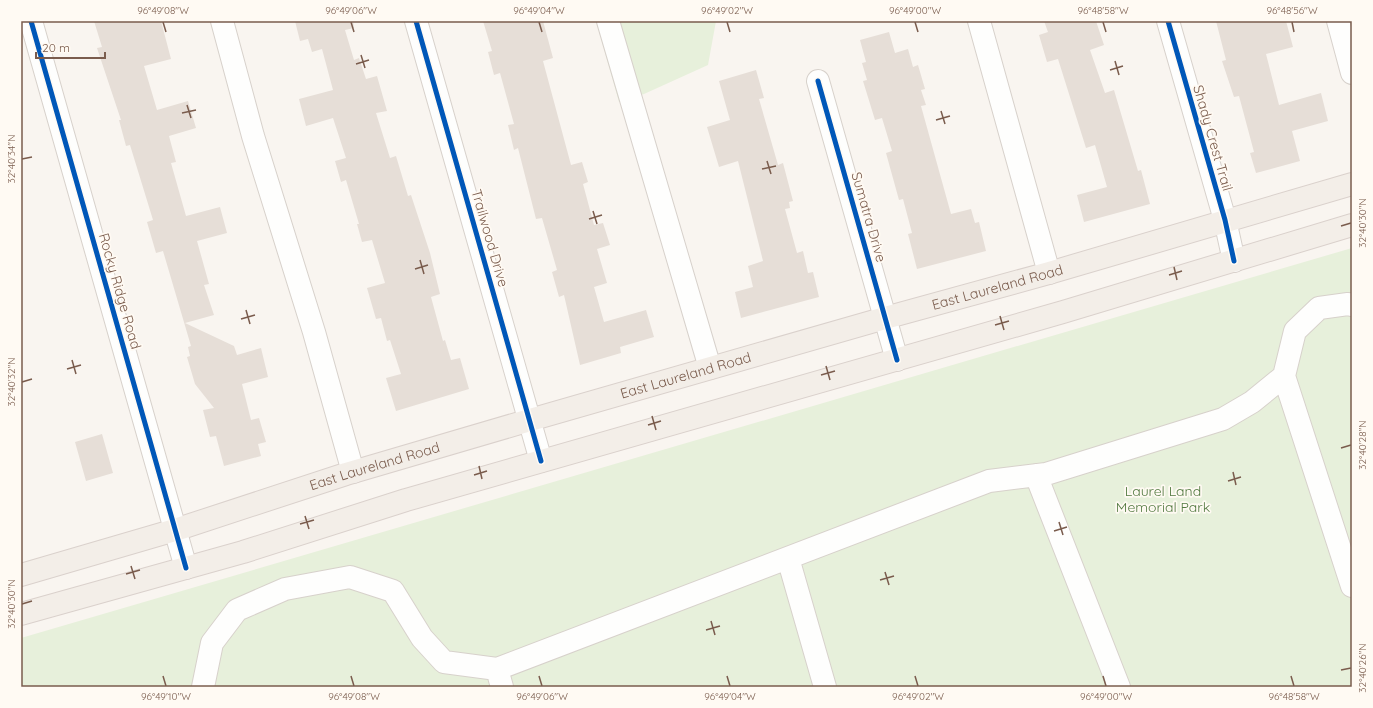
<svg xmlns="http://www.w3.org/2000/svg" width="1373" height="708" font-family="Quicksand,sans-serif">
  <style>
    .green { fill: #e7f0db }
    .building { fill: #e6ded7 }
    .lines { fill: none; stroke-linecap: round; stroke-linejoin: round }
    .minor-casing { stroke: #d7d1cb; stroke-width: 24 }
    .major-casing { stroke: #dad1cc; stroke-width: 24 }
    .minor { stroke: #fefefd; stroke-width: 22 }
    .major { stroke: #f3eee8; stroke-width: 22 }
    .cycleway-casing { stroke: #fffaf3; stroke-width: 8 }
    .cycleway { stroke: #0057b8; stroke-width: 5 }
    .ticks { fill: none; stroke: #7a5c4d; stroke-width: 1.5 }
    .labels { text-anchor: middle; stroke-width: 3.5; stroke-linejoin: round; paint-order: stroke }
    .street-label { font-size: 14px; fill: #7a5c4d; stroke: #fffaf3 }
    .park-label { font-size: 14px; fill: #537a41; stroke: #fffaf3 }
    .neatline { fill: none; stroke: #7a5c4d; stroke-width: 1.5 }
    .ticks-label { font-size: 10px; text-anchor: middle; fill: #7a5c4d }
  </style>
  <rect width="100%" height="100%" fill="#f9f5f0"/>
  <!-- green -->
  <path class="green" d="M 596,21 L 716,21 L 708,65 L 644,94 L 619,102 Z
    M 1352,248 L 1352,687 L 21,687 L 21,638 Z"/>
  <!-- building -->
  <path class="building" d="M 94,21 L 161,21 L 171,59 L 144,66 L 157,110 L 188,101 L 196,128 L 169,136 L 176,162 L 171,163 L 186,216 L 220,207 L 227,233 L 197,241 L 209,284 L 204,285 L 214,315 L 185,323 L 234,346 L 237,355 L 261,348 L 268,377 L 242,384 L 251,420 L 259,418 L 266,442 L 258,444 L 261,456 L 224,466 L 216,436 L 210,437 L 203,410 L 214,408 L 195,384 L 187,357 L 190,356 L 188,347 L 191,346 L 163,251 L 156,253 L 147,222 L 153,220 L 130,145 L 126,146 L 119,120 L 121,120 L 97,48 L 102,47 Z
    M 295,21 L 353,21 L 354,28 L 345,30 L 354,60 L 359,58 L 366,79 L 377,76 L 387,111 L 376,113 L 390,158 L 396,156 L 408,196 L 411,195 L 430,253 L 440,294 L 431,297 L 443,341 L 445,340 L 451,360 L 460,358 L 469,389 L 396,411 L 386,378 L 401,374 L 390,340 L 387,341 L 381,318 L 376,319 L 367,288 L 385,283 L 372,240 L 362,242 L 357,224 L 359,224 L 346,180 L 341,182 L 335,161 L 346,158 L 333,118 L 306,126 L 299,99 L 333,90 L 322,49 L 312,52 L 308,39 L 300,41 Z
    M 483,21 L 543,21 L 553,58 L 543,61 L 571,165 L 582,162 L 588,182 L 583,184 L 594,225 L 603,223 L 610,245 L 597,249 L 607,283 L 594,287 L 604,322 L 646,310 L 654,337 L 620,347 L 621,353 L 580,365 L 564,295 L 559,297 L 552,272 L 557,270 L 542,218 L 536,219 L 518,148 L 514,150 L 508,125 L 514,124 L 500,73 L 494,75 L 488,52 L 492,51 Z
    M 1044,21 L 1096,21 L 1104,45 L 1090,50 L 1105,93 L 1114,90 L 1138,171 L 1141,170 L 1150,204 L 1084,222 L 1077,195 L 1107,187 L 1095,145 L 1086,148 L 1058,59 L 1047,62 L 1039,35 L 1048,32 Z
    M 1216,21 L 1286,21 L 1293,47 L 1266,54 L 1279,105 L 1321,93 L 1328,121 L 1292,131 L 1300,161 L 1256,173 L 1250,153 L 1254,152 L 1239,96 L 1234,97 L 1222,61 L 1226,60 Z
    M 889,32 L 895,53 L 908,49 L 913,67 L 918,65 L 925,89 L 921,90 L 926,105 L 921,106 L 951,214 L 971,209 L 975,223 L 979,222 L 986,251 L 917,269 L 908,234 L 912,233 L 903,199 L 899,200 L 886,153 L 892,151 L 882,118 L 875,120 L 863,81 L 867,80 L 862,63 L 866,62 L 860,40 Z
    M 756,70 L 764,98 L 759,99 L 778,165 L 783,163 L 793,201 L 789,202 L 790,208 L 785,209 L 797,253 L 803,251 L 808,273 L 813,272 L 819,297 L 741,318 L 735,292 L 753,287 L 748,266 L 763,261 L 738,161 L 719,167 L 707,127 L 730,120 L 719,81 Z
    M 102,434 L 113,473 L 86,481 L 75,442 Z"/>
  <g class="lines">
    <!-- minor casing -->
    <g class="minor-casing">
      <path id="minor" d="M 31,21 L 186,568
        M 222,21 L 253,136 L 314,332 L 353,472
        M 416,21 L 541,461
        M 608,21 L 710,368
        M 979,21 L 1049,273
        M 1168,21 L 1225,220 L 1234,261
        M 1338,21 L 1352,73
        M 818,81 L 897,360
        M 1284,376 L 1352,586
        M 1036,475 L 1119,687
        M 788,558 L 825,687
        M 203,687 L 212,643 L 237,610 L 285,589 L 350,577 L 393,591 L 422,638 L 444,662 L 497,669
        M 502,687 L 497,669 L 989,481 L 1046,474 L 1223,419 L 1252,402 L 1284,376 L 1295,331 L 1319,308 L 1348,304 L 1352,305"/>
    </g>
    <!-- major casing -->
    <g class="major-casing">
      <g id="major">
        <path id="s1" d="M 21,575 L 175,530 L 346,474 L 530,420 L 885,318 L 1049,273 L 1352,184"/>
        <path d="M 21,614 L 243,552 L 406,500 L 1063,312 L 1352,225"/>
      </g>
    </g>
    <!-- minor -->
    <use href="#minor" class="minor"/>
    <!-- major -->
    <use href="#major" class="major"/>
    <!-- cycleway casing -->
    <g class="cycleway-casing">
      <path id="cycleway" d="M 31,21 L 186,568
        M 416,21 L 541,461
        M 1168,21 L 1225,220 L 1234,261
        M 818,81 L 897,360"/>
    </g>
    <!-- cycleway -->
    <use href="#cycleway" class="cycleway"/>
  </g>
  <!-- ticks -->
  <path class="ticks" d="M 163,22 L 166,32M 351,22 L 354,32M 539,22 L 542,32M 727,22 L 730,32M 915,22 L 918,32M 1103,22 L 1106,32M 1292,22 L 1294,32M 361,55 L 365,68M 1115,61 L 1119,75M 356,64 L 369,60M 1110,70 L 1123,66M 187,105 L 191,118M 941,111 L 945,124M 182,113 L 196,110M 936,120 L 950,116M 22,159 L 32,157M 767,161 L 771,174M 762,169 L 776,166M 593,211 L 597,224M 589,219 L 602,215M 1341,226 L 1351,223M 420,260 L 424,274M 1174,267 L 1177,280M 415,269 L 428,265M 1169,275 L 1182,271M 246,310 L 250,324M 1000,316 L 1004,330M 241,319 L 255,315M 995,325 L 1009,321M 72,360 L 76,374M 826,366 L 830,380M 67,369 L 81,365M 821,375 L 835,371M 22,382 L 32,379M 652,416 L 656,430M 648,425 L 661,421M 1341,448 L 1351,445M 479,466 L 482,479M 1233,472 L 1236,485M 474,475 L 487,471M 1228,481 L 1241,477M 305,516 L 309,529M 1059,522 L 1063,535M 300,524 L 314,520M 1054,531 L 1067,527M 131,566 L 135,579M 885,572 L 889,585M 126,574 L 140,570M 880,580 L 894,576M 22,604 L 32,601M 711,621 L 715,635M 706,630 L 720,626M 1341,670 L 1351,668M 163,676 L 166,686M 351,676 L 354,686M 539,676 L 542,686M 727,676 L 730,686M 915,676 L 918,686M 1103,676 L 1106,686M 1291,676 L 1294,686"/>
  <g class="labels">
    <!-- street labels -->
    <g class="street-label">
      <text transform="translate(1213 138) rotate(74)" y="5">Shady Crest Trail</text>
      <text transform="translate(869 217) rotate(74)" y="5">Sumatra Drive</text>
      <text transform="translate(490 238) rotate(74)" y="5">Trailwood Drive</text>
      <text dy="5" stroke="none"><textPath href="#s1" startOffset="1018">East Laureland Road</textPath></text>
      <text transform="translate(120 291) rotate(74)" y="5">Rocky Ridge Road</text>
      <text dy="5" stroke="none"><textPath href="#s1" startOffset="694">East Laureland Road</textPath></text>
      <text dy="5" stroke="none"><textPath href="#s1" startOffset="370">East Laureland Road</textPath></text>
    </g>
    <!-- park labels -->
    <g class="park-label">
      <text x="1163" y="496">Laurel Land<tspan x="1163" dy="16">Memorial Park</tspan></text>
    </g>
  </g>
  <!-- border -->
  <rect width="1373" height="708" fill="none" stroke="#fffaf3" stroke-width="44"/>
  <!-- scale -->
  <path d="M36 52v6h69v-6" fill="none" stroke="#7a5c4d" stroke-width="2"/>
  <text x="42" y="52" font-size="12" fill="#7a5c4d" stroke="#fffaf3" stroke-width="3" paint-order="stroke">20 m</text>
  <rect x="22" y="22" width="1329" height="664" class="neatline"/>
  <g class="ticks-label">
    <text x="163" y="14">96°49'08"W</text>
    <text x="351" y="14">96°49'06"W</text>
    <text x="539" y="14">96°49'04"W</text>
    <text x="727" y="14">96°49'02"W</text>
    <text x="915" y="14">96°49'00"W</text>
    <text x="1103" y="14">96°48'58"W</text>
    <text x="1292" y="14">96°48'56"W</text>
    <text transform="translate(11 159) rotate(-90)" y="4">32°40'34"N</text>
    <text transform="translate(1362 223) rotate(-90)" y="4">32°40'30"N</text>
    <text transform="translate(11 382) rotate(-90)" y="4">32°40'32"N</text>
    <text transform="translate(1362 445) rotate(-90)" y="4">32°40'28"N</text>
    <text transform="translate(11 604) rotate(-90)" y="4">32°40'30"N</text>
    <text transform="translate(1362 668) rotate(-90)" y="4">32°40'26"N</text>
    <text x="166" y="700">96°49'10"W</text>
    <text x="354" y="700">96°49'08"W</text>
    <text x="542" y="700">96°49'06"W</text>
    <text x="730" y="700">96°49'04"W</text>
    <text x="918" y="700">96°49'02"W</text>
    <text x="1106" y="700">96°49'00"W</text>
    <text x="1294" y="700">96°48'58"W</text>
  </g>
</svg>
